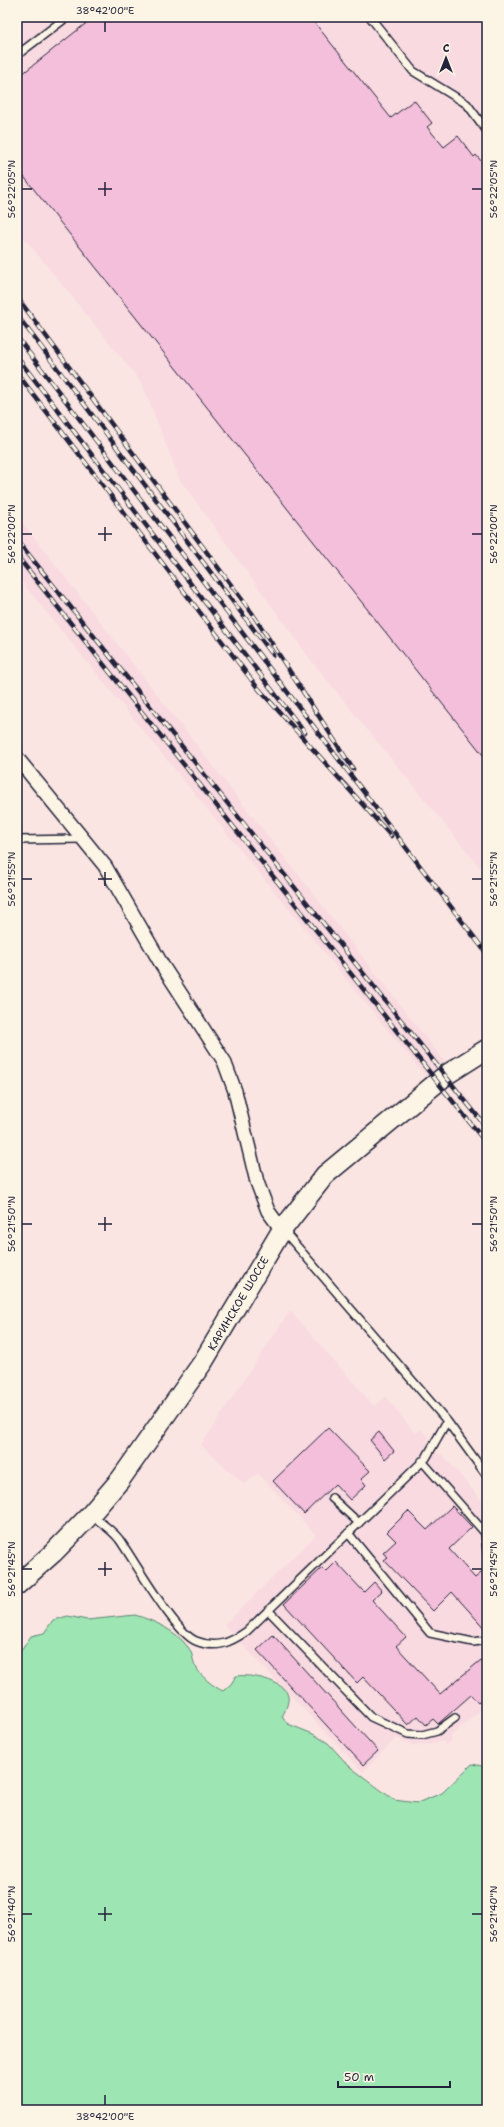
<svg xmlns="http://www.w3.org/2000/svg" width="504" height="2127" font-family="'Shantell Sans',sans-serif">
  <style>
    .built { fill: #f8dae0 }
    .green { fill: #9de5b2; stroke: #608476 }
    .building { fill: #f4bfdb; stroke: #22223b }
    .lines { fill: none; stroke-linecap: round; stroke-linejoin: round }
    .lane-casing { stroke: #22223b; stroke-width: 10 }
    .street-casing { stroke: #22223b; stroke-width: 16 }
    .secondary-casing { stroke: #22223b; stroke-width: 22 }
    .lane { stroke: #fcf5e5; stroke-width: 7 }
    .street { stroke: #fcf5e5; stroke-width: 13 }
    .secondary { stroke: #fcf5e5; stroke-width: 19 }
    .rail-casing { stroke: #22223b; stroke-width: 4.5 }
    .rail { stroke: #fcf5e5; stroke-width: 3; stroke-dasharray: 9; stroke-linecap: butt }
    .ticks { fill: none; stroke: #22223b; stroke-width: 1.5 }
    .labels { text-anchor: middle; stroke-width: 3; stroke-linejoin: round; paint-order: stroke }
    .street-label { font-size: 11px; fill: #22223b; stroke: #fcf5e5 }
    .neatline { fill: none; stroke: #22223b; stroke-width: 1.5 }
    .ticks-label { font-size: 10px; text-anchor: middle; fill: #22223b }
  </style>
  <rect width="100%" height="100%" fill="#fae5e2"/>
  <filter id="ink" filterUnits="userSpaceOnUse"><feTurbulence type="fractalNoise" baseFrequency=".025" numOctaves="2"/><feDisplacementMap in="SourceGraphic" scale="8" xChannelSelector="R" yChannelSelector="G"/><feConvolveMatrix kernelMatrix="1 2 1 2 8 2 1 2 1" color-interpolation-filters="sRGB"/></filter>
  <g filter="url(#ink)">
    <!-- built -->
    <path class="built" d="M 17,17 L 487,17 L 487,876 L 314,664 L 180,480 L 142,383 L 17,229 Z
      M 17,516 L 444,1061 L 426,1077 L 17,576 Z
      M 290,1311 L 374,1406 L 386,1397 L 415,1434 L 421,1429 L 429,1438 L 426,1441 L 437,1454 L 442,1454 L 487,1507 L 487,1705 L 450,1737 L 452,1741 L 446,1744 L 443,1741 L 431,1744 L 413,1745 L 396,1738 L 363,1772 L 224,1625 L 316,1535 L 258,1473 L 244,1484 L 201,1445 Z"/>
    <!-- green -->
    <path class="green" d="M 135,1615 C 155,1621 175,1630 188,1647 C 193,1653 192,1660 196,1667 C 200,1676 214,1687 223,1691 L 231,1684 L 236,1676 C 250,1674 284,1680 288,1696 C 289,1703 285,1711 282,1717 L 288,1724 L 313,1734 L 328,1743 L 349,1766 L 394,1800 L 417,1803 L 442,1793 L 472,1764 L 487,1767 L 487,2110 L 17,2110 L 17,1653 L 21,1651 L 31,1636 L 44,1633 L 53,1620 L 68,1616 L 87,1620 Z"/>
    <!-- building -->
    <path class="building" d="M 94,17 L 310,17 L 391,118 L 414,100 L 432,123 L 427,127 L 444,147 L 458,136 L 474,157 L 476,155 L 487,168 L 487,760 L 17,168 L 17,78 Z
      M 328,1428 L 370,1471 L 361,1479 L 366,1485 L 350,1500 L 335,1484 L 304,1514 L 273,1481 Z
      M 379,1432 L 394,1451 L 385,1459 L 370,1440 Z
      M 452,1506 L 472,1527 L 449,1549 L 475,1578 L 487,1568 L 487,1631 L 452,1592 L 433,1611 L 384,1560 L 388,1557 L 383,1553 L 396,1541 L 387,1532 L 408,1511 L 427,1530 Z
      M 336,1562 L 364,1592 L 374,1582 L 382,1591 L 372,1600 L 406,1637 L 396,1646 L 440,1694 L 481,1660 L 487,1667 L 487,1696 L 478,1703 L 471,1695 L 438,1724 L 433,1719 L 426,1725 L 418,1716 L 408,1725 L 363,1677 L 357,1683 L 284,1604 L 322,1568 L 326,1572 Z
      M 273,1635 L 378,1751 L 363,1765 L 257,1650 Z"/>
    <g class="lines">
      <!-- lane casing -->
      <g class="lane-casing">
        <path id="lane" d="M 370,17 L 413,71 L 467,104 L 487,131
          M 17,55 L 67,17
          M 17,840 L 83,839
          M 283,1230 L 447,1421 L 487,1476
          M 422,1461 L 485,1533 L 487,1551
          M 332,1498 L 359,1523
          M 91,1515 C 100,1522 112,1530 119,1539 C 134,1560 175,1633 196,1641 C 216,1649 230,1643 247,1631 L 426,1458 L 447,1421
          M 348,1533 L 430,1633 L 473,1642 L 487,1640
          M 268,1610 L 371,1717 L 408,1734 L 422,1735 L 437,1731 L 455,1718"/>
      </g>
      <!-- street casing -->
      <g class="street-casing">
        <path id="street" d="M 17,758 L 105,866 L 162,965 L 224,1061 L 235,1091 L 257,1182 L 268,1211 L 282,1230"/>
      </g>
      <!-- secondary casing -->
      <g class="secondary-casing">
        <g id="secondary">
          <path id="s1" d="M 17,1585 L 53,1553 L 91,1514 L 120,1480 L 203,1362 L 282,1230 L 325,1175 L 446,1075 L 487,1049"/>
        </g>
      </g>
      <!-- lane -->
      <use href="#lane" class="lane"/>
      <!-- street -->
      <use href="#street" class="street"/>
      <!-- secondary -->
      <use href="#secondary" class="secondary"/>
      <!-- rail casing -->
      <g class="rail-casing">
        <path id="rail" d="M 17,297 L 252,613 L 353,769
          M 17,315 L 273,655
          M 17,337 L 487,954
          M 17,357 L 305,733
          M 17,373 L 257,687 L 391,836
          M 17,540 L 487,1128
          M 17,556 L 487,1144"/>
      </g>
      <!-- rail -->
      <use href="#rail" class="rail"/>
    </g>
  </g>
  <!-- ticks -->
  <path class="ticks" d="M 105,22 L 105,32M 105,182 L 105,196M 22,189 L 32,189M 98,189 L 112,189M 472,189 L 482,189M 105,527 L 105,541M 22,534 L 32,534M 98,534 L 112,534M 472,534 L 482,534M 105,872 L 105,886M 22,879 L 32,879M 98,879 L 112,879M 472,879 L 482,879M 105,1217 L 105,1231M 22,1224 L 32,1224M 98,1224 L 112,1224M 472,1224 L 482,1224M 105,1562 L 105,1576M 22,1569 L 32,1569M 98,1569 L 112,1569M 472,1569 L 482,1569M 105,1907 L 105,1921M 22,1914 L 32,1914M 98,1914 L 112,1914M 472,1914 L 482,1914M 105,2095 L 105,2105"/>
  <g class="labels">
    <!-- street labels -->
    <g class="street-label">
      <text dy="4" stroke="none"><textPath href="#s1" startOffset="360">КАРИНСКОЕ ШОССЕ</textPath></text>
    </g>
  </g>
  <!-- margin -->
  <rect width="504" height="2127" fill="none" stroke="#fcf5e5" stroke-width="44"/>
  <!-- north arrow -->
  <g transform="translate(446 58)" stroke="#fcf5e5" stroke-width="3" paint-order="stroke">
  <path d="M0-3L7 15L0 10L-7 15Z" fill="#22223b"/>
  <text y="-6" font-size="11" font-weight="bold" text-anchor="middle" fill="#22223b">С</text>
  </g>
  <!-- scale -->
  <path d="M338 2081v6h112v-6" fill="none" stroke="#22223b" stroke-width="2"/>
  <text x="344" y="2081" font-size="12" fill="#22223b" stroke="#fcf5e5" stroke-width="3" paint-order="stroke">50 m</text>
  <rect x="22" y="22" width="460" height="2083" class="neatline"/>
  <g class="ticks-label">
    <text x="105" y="14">38°42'00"E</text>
    <text transform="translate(11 189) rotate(-90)" y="4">56°22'05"N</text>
    <text transform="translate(493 189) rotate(-90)" y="4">56°22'05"N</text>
    <text transform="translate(11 534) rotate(-90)" y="4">56°22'00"N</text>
    <text transform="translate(493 534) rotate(-90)" y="4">56°22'00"N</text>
    <text transform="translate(11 879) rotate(-90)" y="4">56°21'55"N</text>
    <text transform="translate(493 879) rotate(-90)" y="4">56°21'55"N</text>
    <text transform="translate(11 1224) rotate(-90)" y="4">56°21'50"N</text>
    <text transform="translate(493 1224) rotate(-90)" y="4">56°21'50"N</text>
    <text transform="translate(11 1569) rotate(-90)" y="4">56°21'45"N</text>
    <text transform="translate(493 1569) rotate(-90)" y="4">56°21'45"N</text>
    <text transform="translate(11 1914) rotate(-90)" y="4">56°21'40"N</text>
    <text transform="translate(493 1914) rotate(-90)" y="4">56°21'40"N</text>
    <text x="105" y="2120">38°42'00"E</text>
  </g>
</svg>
